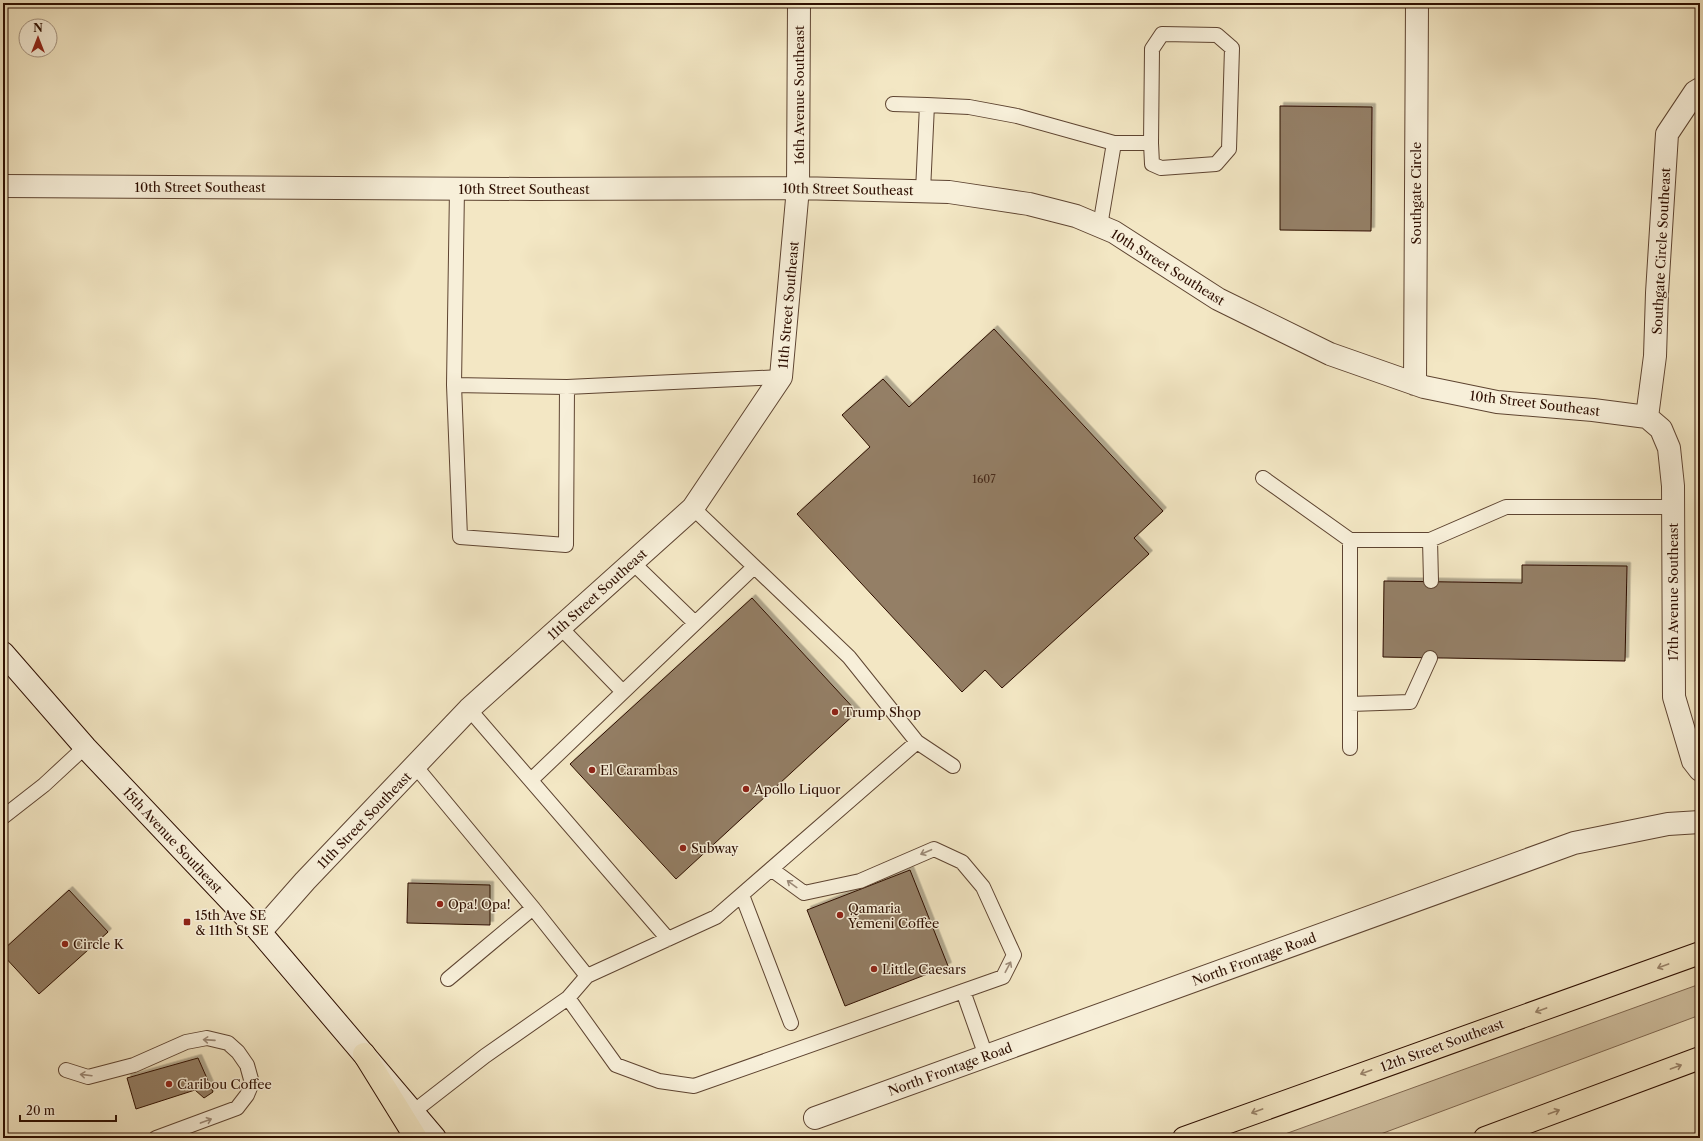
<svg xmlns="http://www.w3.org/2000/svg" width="1703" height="1141" font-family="'Libre Caslon Text',serif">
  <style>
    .green { fill: #d1c2a3; stroke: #7f6852 }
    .building { fill: #947f66; stroke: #2d0e00; filter: url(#shadow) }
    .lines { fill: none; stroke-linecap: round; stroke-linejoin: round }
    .lane-casing { stroke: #5e4431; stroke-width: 16 }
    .street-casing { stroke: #5e4431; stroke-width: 24 }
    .secondary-casing { stroke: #2d0e00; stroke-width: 24 }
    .primary-casing { stroke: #2d0e00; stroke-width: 24 }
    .lane { stroke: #f7efd9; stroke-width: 14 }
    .street { stroke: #f7efd9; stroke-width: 22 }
    .secondary { stroke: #f7efd9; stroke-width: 22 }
    .primary { stroke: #f3e7c4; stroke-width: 22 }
    .oneway { stroke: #9c8a77 }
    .oneway2 { stroke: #9a856c }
    .poi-dot { fill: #8f2418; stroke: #f7efd9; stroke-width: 1.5 }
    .labels { text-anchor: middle; stroke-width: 3; stroke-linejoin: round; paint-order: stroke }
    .number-label { font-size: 11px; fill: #472a1a }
    .street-label { font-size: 13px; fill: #2d0e00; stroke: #f7efd9 }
    .poi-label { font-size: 13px; fill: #2d0e00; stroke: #f7efd9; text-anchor: start }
  </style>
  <defs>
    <filter id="shadow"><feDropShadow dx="3.5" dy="-3.5" stdDeviation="0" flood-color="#0004"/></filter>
  </defs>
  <rect width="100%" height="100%" fill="#f3e7c4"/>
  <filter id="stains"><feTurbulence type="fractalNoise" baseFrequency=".005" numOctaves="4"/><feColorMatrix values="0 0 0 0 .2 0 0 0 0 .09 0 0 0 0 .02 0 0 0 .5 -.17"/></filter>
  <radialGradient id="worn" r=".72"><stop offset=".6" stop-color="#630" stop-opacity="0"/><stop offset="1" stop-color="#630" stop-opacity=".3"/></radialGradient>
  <!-- green -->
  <path class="green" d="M 1700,984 L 1700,1015 L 1370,1138 L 1274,1138 Z"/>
  <!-- building -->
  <path class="building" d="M 1280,106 L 1372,107 L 1371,231 L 1280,230 Z
    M 994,329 L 1163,511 L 1134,538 L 1149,554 L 1002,688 L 985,670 L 962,692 L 797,514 L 870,447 L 842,415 L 883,379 L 909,407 Z
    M 1522,565 L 1627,566 L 1625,661 L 1383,657 L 1384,581 L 1522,583 Z
    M 752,598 L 857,712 L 676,879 L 570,764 Z
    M 910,870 L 948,966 L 845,1006 L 807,910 Z
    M 408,883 L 490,885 L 490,925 L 407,923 Z
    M 69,890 L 108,932 L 39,994 L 3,955 L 3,950 Z
    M 198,1058 L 213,1092 L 204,1098 L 195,1090 L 136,1109 L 127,1078 Z"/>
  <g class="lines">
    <!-- lane casing -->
    <g class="lane-casing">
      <path id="lane" d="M 893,104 L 927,105
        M 1114,143 L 1151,143 L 1152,49 L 1162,34 L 1217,35 L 1232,48 L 1229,149 L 1216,164 L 1161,168 L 1152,164 L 1151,143
        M 457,189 L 454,385 L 460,537 L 566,545 L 567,387
        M 923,191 L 927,105 L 969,107 L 1017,116 L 1114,143 L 1100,226
        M 454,385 L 567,387 L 781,377
        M 1263,478 L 1350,540 L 1430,540 L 1506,507 L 1673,507
        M 693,508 L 849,657 L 917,742 L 953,766
        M 1350,540 L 1350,748
        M 1430,540 L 1431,581
        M 632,562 L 695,623
        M 560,627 L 623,692
        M 1350,704 L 1410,702 L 1430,658
        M 469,709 L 668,939
        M 416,767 L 533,908 L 587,976
        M 531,780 L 754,567
        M 3,817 L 44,785 L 85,747
        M 742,895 L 791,1023
        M 448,979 L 533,908
        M 963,991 L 986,1056
        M 568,998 L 616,1065 L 659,1081 L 694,1086 L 1003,977 L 1014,955 L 983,887 L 962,862 L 934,849 L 860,881 L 804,893 L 771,869
        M 66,1070 L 88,1077 L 134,1065 L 186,1042 L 207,1038 L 228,1043 L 238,1052 L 247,1065 L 252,1083 L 247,1095 L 237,1108 L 156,1138
        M 413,1112 L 485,1056 L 568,998 L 587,976 L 716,917 L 917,742"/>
    </g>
    <!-- street casing -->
    <g class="street-casing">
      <path id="street" d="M 3,186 L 532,189 L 798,188 L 949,192 L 1029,204 L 1076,216 L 1114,232 L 1218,299 L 1330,354 L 1424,387 L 1497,402 L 1593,410 L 1647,417
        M 1415,384 L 1417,3
        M 1647,417 L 1661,429 L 1669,448 L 1673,486 L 1674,697 L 1693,761 L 1700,770
        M 1647,417 L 1655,356 L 1657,293 L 1667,134 L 1695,92 L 1700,89
        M 260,932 L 305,881 L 469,709 L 693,508 L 781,377 L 798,188 L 799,3
        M 815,1118 L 1574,843 L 1668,824 L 1700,822"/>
    </g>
    <!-- secondary casing -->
    <g class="secondary-casing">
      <path id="secondary" d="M 3,653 L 85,747 L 260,932 L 435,1138"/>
    </g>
    <!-- primary casing -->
    <g class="primary-casing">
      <path id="primary" d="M 364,1054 L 416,1138
        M 1184,1138 L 1700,953
        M 1485,1138 L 1700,1058"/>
    </g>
    <!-- lane -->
    <use href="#lane" class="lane"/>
    <!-- street -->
    <use href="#street" class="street"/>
    <!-- secondary -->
    <use href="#secondary" class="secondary"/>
    <!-- primary -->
    <use href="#primary" class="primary"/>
  </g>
  <!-- one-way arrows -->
  <defs><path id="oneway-shaft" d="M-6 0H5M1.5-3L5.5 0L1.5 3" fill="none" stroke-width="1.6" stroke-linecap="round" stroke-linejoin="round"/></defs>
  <g class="oneway">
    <use href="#oneway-shaft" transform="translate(926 852) rotate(157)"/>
    <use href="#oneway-shaft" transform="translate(792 884) rotate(-144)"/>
    <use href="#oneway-shaft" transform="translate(1008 967) rotate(-62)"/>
    <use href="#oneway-shaft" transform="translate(209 1040) rotate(-176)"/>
    <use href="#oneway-shaft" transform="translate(86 1075) rotate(-173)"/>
    <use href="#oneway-shaft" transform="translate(206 1121) rotate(-20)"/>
  </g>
  <g class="oneway2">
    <use href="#oneway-shaft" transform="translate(1663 966) rotate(160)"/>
    <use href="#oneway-shaft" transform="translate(1541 1010) rotate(160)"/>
    <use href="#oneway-shaft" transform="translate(1676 1067) rotate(-20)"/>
    <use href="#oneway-shaft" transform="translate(1366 1072) rotate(160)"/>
    <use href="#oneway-shaft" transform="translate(1257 1111) rotate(160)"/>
    <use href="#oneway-shaft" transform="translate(1554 1112) rotate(-20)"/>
  </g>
  <!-- markers -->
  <g class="poi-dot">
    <circle cx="835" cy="712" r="4"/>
    <circle cx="592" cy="770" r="4"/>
    <circle cx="746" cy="789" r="4"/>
    <circle cx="683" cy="848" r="4"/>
    <circle cx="440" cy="904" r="4"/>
    <circle cx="840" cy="915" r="4"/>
    <rect x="183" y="918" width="8" height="8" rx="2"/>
    <circle cx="65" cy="944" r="4"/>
    <circle cx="874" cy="969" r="4"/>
    <circle cx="169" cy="1084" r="4"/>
  </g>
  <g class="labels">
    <!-- number labels -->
    <g class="number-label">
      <text x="984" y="483">1607</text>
    </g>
    <!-- street labels -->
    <g class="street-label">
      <text transform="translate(799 95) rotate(-90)" y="5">16th Avenue Southeast</text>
      <text x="200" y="192">10th Street Southeast</text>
      <text x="524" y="194">10th Street Southeast</text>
      <text transform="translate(848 189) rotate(1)" y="5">10th Street Southeast</text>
      <text transform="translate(1416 193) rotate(-90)" y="5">Southgate Circle</text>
      <text transform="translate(1661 251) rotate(-87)" y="5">Southgate Circle Southeast</text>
      <text transform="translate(1168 267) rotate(32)" y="5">10th Street Southeast</text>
      <text transform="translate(788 305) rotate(-85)" y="5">11th Street Southeast</text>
      <text transform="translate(1535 403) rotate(7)" y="5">10th Street Southeast</text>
      <text transform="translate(1673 592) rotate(-90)" y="5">17th Avenue Southeast</text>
      <text transform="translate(597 594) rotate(-42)" y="5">11th Street Southeast</text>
      <text transform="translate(364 820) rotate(-46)" y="5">11th Street Southeast</text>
      <text transform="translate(173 840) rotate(47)" y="5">15th Avenue Southeast</text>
      <text transform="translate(1254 959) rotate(-20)" y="5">North Frontage Road</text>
      <text transform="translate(1442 1045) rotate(-20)" y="5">12th Street Southeast</text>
      <text transform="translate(950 1069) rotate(-20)" y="5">North Frontage Road</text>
    </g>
    <!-- poi labels -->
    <g class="poi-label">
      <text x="843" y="717">Trump Shop</text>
      <text x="600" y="775">El Carambas</text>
      <text x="754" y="794">Apollo Liquor</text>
      <text x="691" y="853">Subway</text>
      <text x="448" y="909">Opa! Opa!</text>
      <text x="848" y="913">Qamaria<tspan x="848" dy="15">Yemeni Coffee</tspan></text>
      <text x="195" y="920">15th Ave SE<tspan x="195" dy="15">&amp; 11th St SE</tspan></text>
      <text x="73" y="949">Circle K</text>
      <text x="882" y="974">Little Caesars</text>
      <text x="177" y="1089">Caribou Coffee</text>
    </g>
  </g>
  <!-- margin -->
  <rect width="1703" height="1141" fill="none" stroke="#f3e7c4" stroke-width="16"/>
  <rect x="4" y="4" width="1695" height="1133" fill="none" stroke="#2d0e00" stroke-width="2"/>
  <rect x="8" y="8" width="1687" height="1125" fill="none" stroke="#2d0e00"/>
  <!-- north arrow -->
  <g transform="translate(38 38)"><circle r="19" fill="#f7efd9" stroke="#a69582"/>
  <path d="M0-3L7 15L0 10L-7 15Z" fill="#8f2418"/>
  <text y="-6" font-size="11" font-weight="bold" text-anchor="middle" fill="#2d0e00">N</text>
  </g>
  <!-- scale -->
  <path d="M20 1115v6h96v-6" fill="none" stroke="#2d0e00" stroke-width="2"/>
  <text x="26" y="1115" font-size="12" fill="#2d0e00" stroke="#f7efd9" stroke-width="3" paint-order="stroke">20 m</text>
  <rect width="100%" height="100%" filter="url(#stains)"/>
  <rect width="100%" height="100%" fill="url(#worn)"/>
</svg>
